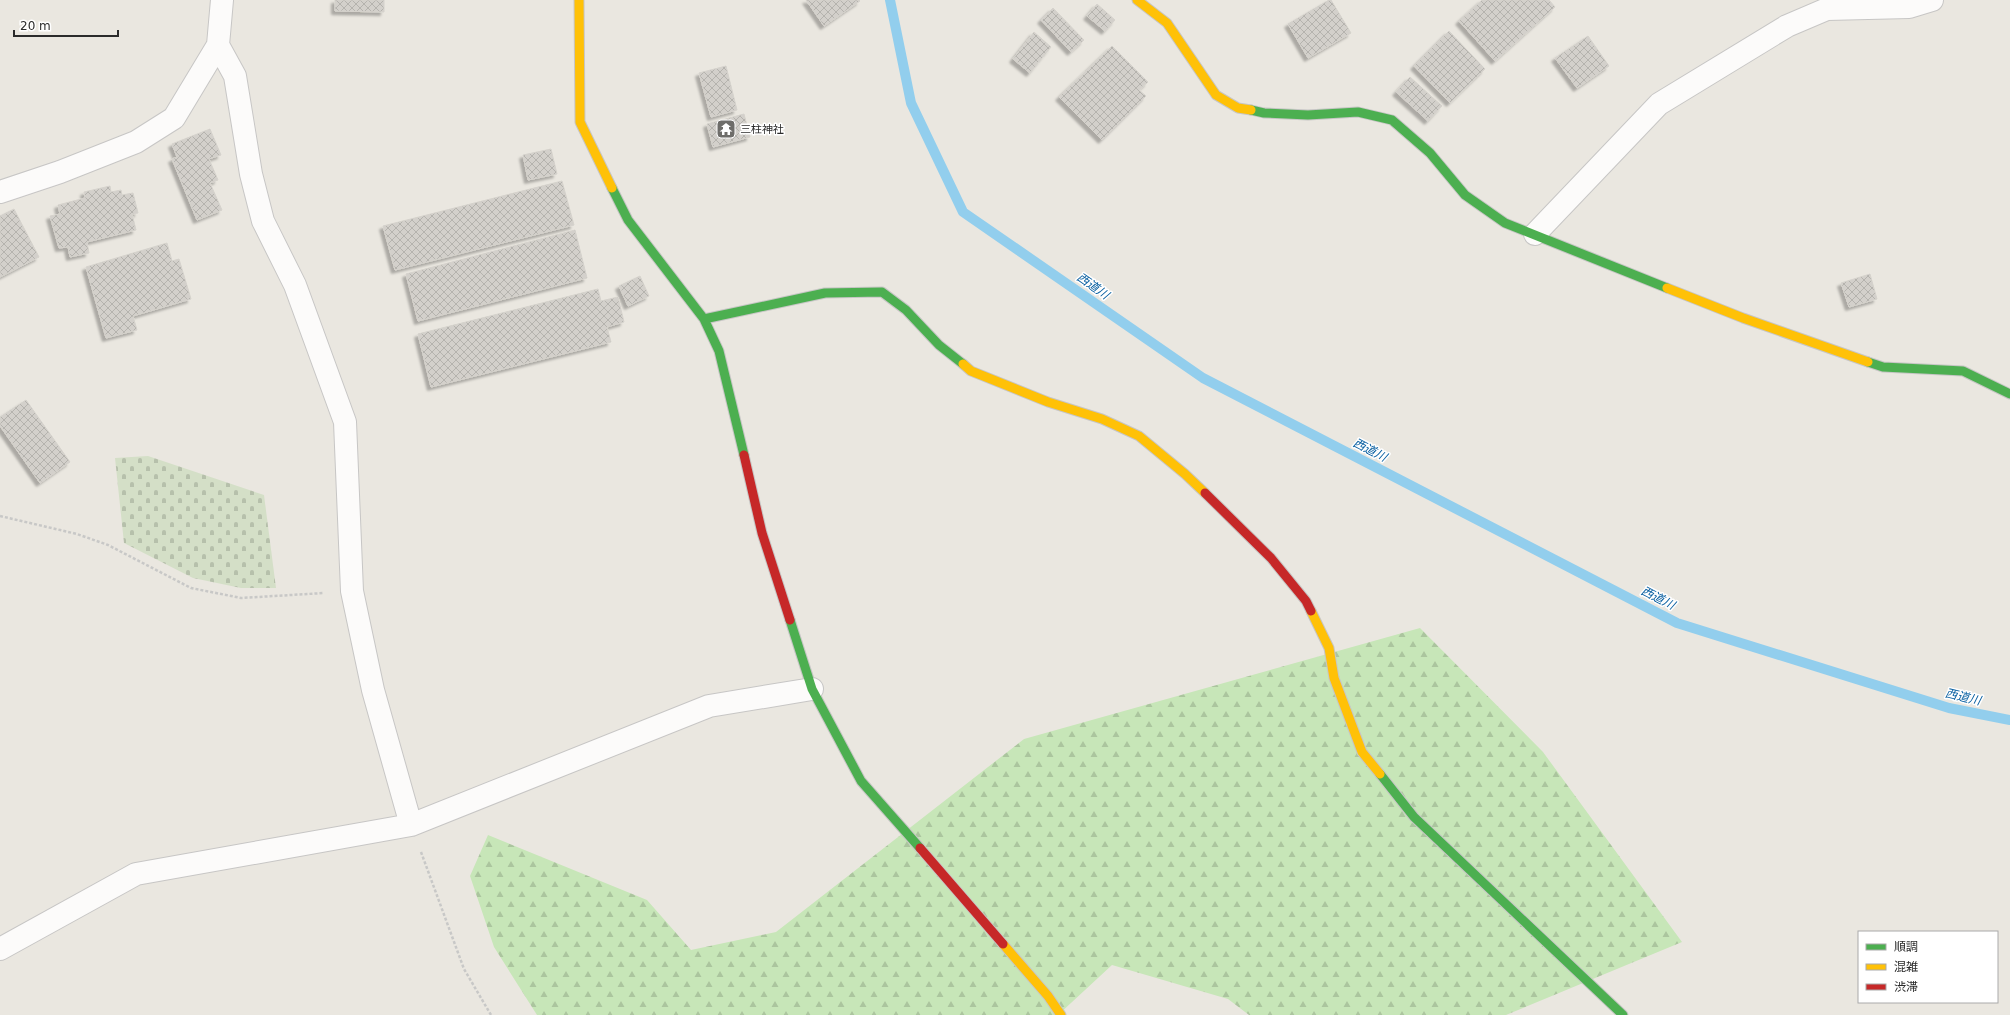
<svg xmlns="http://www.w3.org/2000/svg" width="2010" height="1015" font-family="'DejaVu Sans','Noto Sans JP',sans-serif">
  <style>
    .forest { fill: url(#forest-firs) }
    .cemetery { fill: url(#cemetery-stones) }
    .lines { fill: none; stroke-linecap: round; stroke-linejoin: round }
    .stream { stroke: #92ceed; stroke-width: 10 }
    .building { fill: url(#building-cross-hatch); stroke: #d5d2cc; filter: url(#shadow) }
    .street-casing { stroke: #c7c6c5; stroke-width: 24 }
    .fast-casing { stroke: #c7c6c5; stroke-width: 11 }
    .slow-casing { stroke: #c7c6c5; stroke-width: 11 }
    .jam-casing { stroke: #c7c6c5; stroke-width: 11 }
    .path { stroke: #c8c8c7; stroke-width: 2.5; stroke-dasharray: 3 2; stroke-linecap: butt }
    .street { stroke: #fcfbfa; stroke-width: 22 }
    .fast { stroke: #4caf50; stroke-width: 9 }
    .slow { stroke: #ffc107; stroke-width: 9 }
    .jam { stroke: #c62828; stroke-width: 9 }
    .labels { text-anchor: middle; stroke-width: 3; stroke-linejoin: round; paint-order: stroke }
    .poi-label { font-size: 11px; fill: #2b2b2b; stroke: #fff; text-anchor: start }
    .water-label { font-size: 12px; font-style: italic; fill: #085fa1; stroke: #fff }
  </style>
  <defs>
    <pattern id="forest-firs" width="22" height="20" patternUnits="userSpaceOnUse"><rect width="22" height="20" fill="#c7e6b8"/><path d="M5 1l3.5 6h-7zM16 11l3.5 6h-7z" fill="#abc59e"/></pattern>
    <pattern id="cemetery-stones" width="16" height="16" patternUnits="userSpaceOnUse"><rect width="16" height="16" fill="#d4dfc7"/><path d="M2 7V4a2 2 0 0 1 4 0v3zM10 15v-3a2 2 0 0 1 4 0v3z" fill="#b6c0ab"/></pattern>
    <pattern id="building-cross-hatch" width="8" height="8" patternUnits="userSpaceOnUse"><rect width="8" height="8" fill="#d3d0cb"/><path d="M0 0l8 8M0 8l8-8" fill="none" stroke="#b5b3ae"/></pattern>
    <filter id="shadow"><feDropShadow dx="-3.5" dy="3.5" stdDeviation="1" flood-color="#0004"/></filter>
  </defs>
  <rect width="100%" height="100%" fill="#eae7e0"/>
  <!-- forest -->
  <path class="forest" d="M 1420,628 L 1543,752 L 1682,942 L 1506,1015 L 1249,1015 L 1228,999 L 1112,965 L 1058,1015 L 537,1015 L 494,947 L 470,876 L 488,835 L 647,900 L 691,950 L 776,932 L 1024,739 Z"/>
  <!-- cemetery -->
  <path class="cemetery" d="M 148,456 L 264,495 L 276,588 L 241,588 L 193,578 L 124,543 L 115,458 Z"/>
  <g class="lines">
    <!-- stream -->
    <path class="stream" d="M 890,0 L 911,103 L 963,212 L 1203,378 L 1677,623 L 1949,708 L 2010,720"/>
  </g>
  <!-- building -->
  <path class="building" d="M 335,0 L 384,0 L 384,12 L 335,11 Z
    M 806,0 L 859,0 L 860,1 L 824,26 Z
    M 1329,0 L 1331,0 L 1351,33 L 1308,58 L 1288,24 Z
    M 1482,0 L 1549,0 L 1555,7 L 1495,61 L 1459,21 Z
    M 1097,4 L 1115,20 L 1105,31 L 1087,16 Z
    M 1053,8 L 1084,40 L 1071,52 L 1041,20 Z
    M 1449,31 L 1485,69 L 1450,103 L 1414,66 Z
    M 1034,32 L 1051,47 L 1030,73 L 1013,59 Z
    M 1588,36 L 1609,66 L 1577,88 L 1555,58 Z
    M 1112,46 L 1148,82 L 1139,90 L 1146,96 L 1102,140 L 1059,97 Z
    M 726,66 L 737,110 L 711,117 L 699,73 Z
    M 1410,77 L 1442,106 L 1428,121 L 1396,92 Z
    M 744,114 L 750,137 L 713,147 L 707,124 Z
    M 210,129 L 221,155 L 209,159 L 218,180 L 210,183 L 222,210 L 197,220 L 172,159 L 177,157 L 172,144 Z
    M 551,149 L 557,174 L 528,180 L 523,155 Z
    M 562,181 L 574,225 L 395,270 L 383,226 Z
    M 110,186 L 111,192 L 121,190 L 122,195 L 133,193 L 138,213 L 132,214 L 136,230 L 87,242 L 89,253 L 70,257 L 68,247 L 59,248 L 50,216 L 60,214 L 58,205 L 85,198 L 84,192 Z
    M 14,209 L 39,257 L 0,277 L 0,216 Z
    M 575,230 L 587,278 L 418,321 L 406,274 Z
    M 167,243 L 172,261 L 179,259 L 191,299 L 133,316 L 137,330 L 106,338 L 86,267 Z
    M 1870,274 L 1877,299 L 1849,307 L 1841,283 Z
    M 640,276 L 649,296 L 628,306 L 619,286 Z
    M 598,289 L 601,301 L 618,297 L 624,322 L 607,327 L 611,342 L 431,387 L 418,334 Z
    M 26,400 L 70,462 L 40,483 L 0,426 L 0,417 Z"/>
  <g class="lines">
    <!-- street casing -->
    <g class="street-casing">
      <path id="street" d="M 218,45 L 235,76 L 251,174 L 263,221 L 295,285 L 345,422 L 352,591 L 373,690 L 411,825
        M 0,192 L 60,172 L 136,142 L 174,118 L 218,45 L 222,0
        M 1535,234 L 1659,104 L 1787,26 L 1827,9 L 1909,7 L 1932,0
        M 0,949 L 136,874 L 411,825 L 709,706 L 812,689"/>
    </g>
    <!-- fast casing -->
    <g class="fast-casing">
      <path id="fast" d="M 1251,110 L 1264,113 L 1308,115 L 1358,112 L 1392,120 L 1430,153 L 1465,195 L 1505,223 L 1667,288
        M 612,188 L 628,220 L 704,319 L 719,351 L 744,455
        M 704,319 L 825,293 L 882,292 L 906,310 L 939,345 L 963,364
        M 1868,362 L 1883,367 L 1963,371 L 2010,394
        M 790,620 L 812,689 L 861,781 L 920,848
        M 1380,774 L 1414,817 L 1623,1015"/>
    </g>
    <!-- slow casing -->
    <g class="slow-casing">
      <path id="slow" d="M 579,0 L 580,122 L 612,188
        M 1137,0 L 1167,23 L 1216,95 L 1238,108 L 1251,110
        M 1667,288 L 1743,318 L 1868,362
        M 963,364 L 971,371 L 1048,402 L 1102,419 L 1139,436 L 1185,474 L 1205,493
        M 1311,611 L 1329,648 L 1334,678 L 1362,752 L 1380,774
        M 1003,944 L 1048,996 L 1061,1015"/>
    </g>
    <!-- jam casing -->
    <g class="jam-casing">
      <path id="jam" d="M 744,455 L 762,533 L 790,620
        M 1205,493 L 1271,558 L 1306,601 L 1311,611
        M 920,848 L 1003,944"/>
    </g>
    <!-- path -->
    <path class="path" d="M 0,516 L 77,534 L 108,545 L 191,588 L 241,598 L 324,593
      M 421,852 L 464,969 L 491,1015"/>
    <!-- street -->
    <use href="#street" class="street"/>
    <!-- fast -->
    <use href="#fast" class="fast"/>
    <!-- slow -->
    <use href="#slow" class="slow"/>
    <!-- jam -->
    <use href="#jam" class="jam"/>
  </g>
  <!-- icons -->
  <defs>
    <g id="temple-square" transform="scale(1)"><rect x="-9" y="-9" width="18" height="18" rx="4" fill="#6e6d6a" stroke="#fff"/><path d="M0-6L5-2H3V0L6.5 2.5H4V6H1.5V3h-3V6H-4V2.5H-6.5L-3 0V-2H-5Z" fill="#fff"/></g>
  </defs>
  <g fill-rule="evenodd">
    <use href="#temple-square" x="726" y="129"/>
  </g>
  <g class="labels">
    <!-- poi labels -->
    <g class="poi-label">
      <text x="740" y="133">三柱神社</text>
    </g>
    <!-- water labels -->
    <g class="water-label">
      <text transform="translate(1093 286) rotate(35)" y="4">西道川</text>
      <text transform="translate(1370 450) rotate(27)" y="4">西道川</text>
      <text transform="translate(1658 598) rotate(27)" y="4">西道川</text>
      <text transform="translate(1963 697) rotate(13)" y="4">西道川</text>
    </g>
  </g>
  <!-- legend -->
  <rect x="1858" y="931" width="140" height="72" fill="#ffffff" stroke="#aaaaaa"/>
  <rect x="1866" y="944" width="20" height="6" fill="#4caf50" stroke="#aaaaaa"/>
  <text x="1894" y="951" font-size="12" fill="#2b2b2b">順調</text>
  <rect x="1866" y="964" width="20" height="6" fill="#ffc107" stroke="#aaaaaa"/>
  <text x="1894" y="971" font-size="12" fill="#2b2b2b">混雑</text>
  <rect x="1866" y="984" width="20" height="6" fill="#c62828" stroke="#aaaaaa"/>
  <text x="1894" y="991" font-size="12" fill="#2b2b2b">渋滞</text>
  <!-- scale -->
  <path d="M14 30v6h104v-6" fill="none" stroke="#2b2b2b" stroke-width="2"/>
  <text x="20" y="30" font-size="12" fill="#2b2b2b" stroke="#ffffff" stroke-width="3" paint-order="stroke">20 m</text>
</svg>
